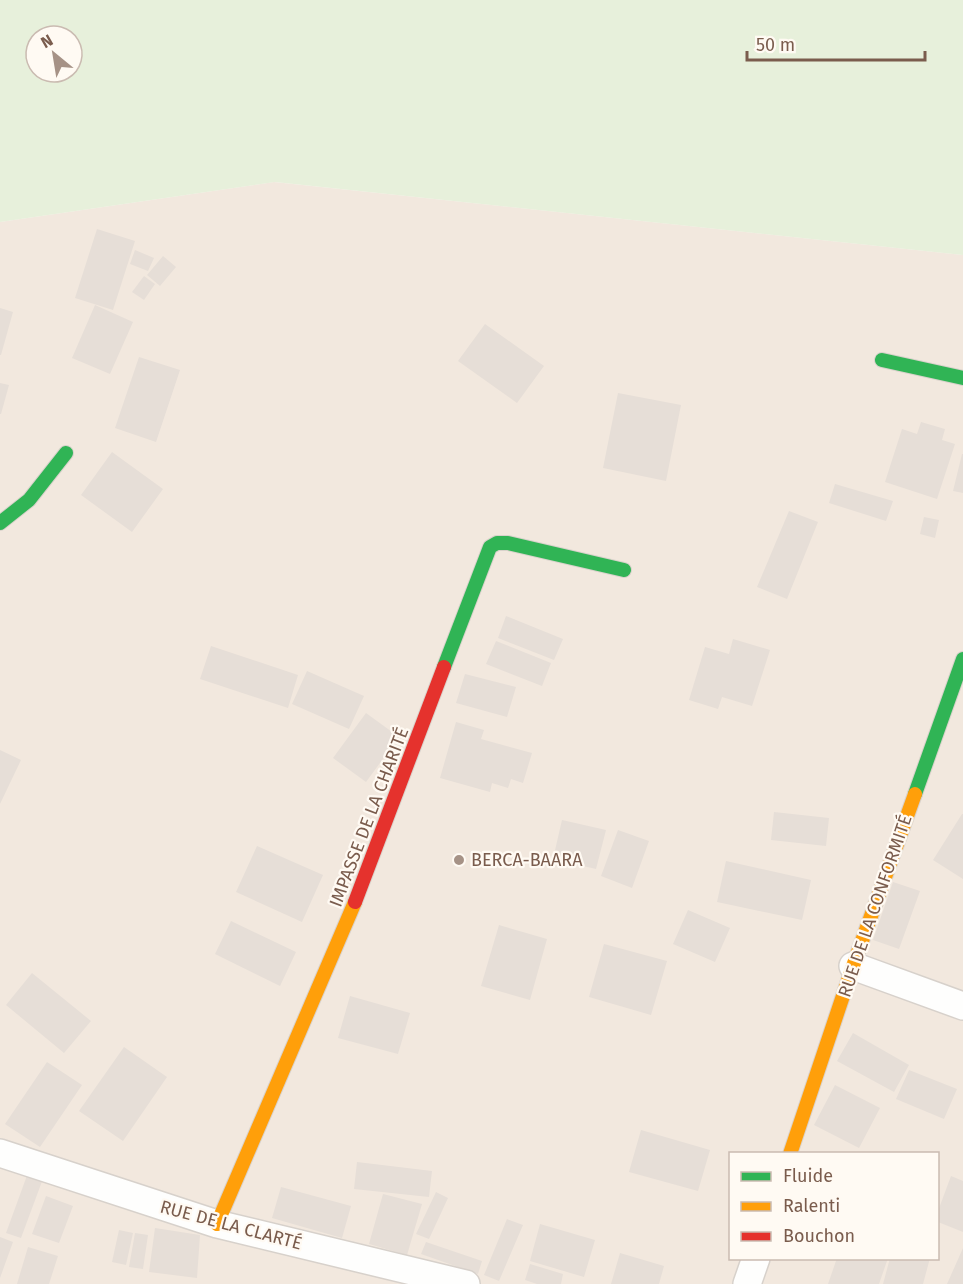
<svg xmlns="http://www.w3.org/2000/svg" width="963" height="1284" font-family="'Fira Sans',sans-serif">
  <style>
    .residential { fill: #f2e8de; fill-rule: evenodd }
    .green { fill: #e7f0db; fill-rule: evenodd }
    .building { fill: #e6ded7 }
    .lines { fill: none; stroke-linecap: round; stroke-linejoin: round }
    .street-casing { stroke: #d7d1cb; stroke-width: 30 }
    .fast-casing { stroke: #d9d2cb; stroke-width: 16 }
    .slow-casing { stroke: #d9d2cb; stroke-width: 16 }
    .jam-casing { stroke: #d9d2cb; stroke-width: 16 }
    .street { stroke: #fefefd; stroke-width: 27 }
    .fast { stroke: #30b455; stroke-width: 14 }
    .slow { stroke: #ff9f0a; stroke-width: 14 }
    .jam { stroke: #e5322d; stroke-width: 14 }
    .poi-dot { fill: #a69286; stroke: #fffaf3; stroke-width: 2 }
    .labels { text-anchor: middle; stroke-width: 4.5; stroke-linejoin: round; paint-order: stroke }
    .street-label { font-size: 18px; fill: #7a5c4d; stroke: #fffaf3 }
    .poi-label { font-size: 18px; fill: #7a5c4d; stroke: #fffaf3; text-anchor: start }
  </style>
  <rect width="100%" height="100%" fill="#f9f5f0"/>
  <!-- residential -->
  <path class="residential" d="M 274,182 L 963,255 L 963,1284 L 0,1284 L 0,222 ZM 730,1154 L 938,1154 L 938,1258 L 730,1258 Z"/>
  <!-- green -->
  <path class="green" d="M 0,0 L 963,0 L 963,255 L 275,182 L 0,222 ZM 36,36 L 72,36 L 72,72 L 36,72 Z"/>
  <!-- building -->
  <path class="building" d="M 97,229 L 135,241 L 113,310 L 75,298 Z
    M 135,250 L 154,258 L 148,271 L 130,264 Z
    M 163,256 L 176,267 L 160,286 L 147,275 Z
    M 144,276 L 155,284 L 144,300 L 132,292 Z
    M 95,305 L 133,322 L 110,374 L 72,358 Z
    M 0,308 L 13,312 L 1,355 L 0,355 Z
    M 485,324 L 544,366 L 517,403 L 458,361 Z
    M 139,357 L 180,370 L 156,442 L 115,428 Z
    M 0,383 L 9,385 L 1,414 L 0,414 Z
    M 618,393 L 681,405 L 666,481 L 603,468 Z
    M 921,422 L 945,429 L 942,440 L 955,444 L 937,499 L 885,482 L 902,429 L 917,434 Z
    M 112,452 L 163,489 L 132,532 L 81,495 Z
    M 962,454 L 963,454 L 963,493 L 953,491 Z
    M 835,484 L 893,501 L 886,521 L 829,503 Z
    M 789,511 L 818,522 L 787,599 L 757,587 Z
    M 924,517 L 939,520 L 935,538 L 920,534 Z
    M 506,616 L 563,639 L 554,660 L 498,638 Z
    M 733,639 L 770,650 L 752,706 L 722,697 L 718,709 L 689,700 L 705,647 L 729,654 Z
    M 496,641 L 551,663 L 542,686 L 486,664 Z
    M 211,646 L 298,675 L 288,708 L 200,679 Z
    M 307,671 L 364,696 L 349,729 L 292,704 Z
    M 465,674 L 516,687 L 507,717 L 456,703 Z
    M 366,713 L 399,737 L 366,782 L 333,758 Z
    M 456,722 L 484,730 L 481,739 L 532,753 L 523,783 L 511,779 L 508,788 L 492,783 L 490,792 L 440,778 Z
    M 0,750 L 21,760 L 0,804 Z
    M 774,812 L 829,818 L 826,846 L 771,840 Z
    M 962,814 L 963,814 L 963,879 L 933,860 Z
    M 562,820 L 606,830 L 596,869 L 553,859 Z
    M 618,830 L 649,841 L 632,888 L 601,876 Z
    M 257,846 L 323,875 L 302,922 L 236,892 Z
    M 726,861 L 811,880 L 802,920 L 717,902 Z
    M 893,882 L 920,891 L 899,949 L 873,940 Z
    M 688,910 L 730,928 L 715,962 L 673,944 Z
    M 231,921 L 296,952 L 280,986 L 215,954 Z
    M 499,925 L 547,939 L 530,1000 L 481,986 Z
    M 604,944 L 667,961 L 651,1015 L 589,997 Z
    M 32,973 L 91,1021 L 64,1053 L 6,1005 Z
    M 350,996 L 410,1013 L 398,1054 L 338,1038 Z
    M 853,1033 L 909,1065 L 894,1092 L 837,1061 Z
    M 124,1047 L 167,1077 L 123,1141 L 79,1111 Z
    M 47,1062 L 82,1085 L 40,1147 L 5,1124 Z
    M 909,1070 L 957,1089 L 944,1119 L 896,1099 Z
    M 835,1085 L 880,1108 L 859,1148 L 814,1125 Z
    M 641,1130 L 710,1150 L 698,1191 L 629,1172 Z
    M 357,1162 L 432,1171 L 429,1197 L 354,1189 Z
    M 29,1170 L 44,1176 L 21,1238 L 6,1233 Z
    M 951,1176 L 963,1181 L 963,1232 L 938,1222 L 938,1211 Z
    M 281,1187 L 351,1206 L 342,1238 L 272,1218 Z
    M 436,1192 L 448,1198 L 429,1239 L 416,1234 Z
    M 383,1194 L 422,1204 L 407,1255 L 369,1244 Z
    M 46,1196 L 73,1206 L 59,1243 L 32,1234 Z
    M 507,1219 L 523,1225 L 499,1281 L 484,1275 Z
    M 540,1224 L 595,1240 L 584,1277 L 530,1261 Z
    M 155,1228 L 200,1235 L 197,1278 L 149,1272 Z
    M 119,1230 L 133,1233 L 126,1265 L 112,1262 Z
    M 135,1233 L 148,1235 L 143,1269 L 129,1267 Z
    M 0,1237 L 13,1242 L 0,1278 Z
    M 426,1242 L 482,1261 L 478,1274 L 421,1254 Z
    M 28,1247 L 58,1256 L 49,1284 L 17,1284 Z
    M 963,1248 L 963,1284 L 947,1284 Z
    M 620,1253 L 664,1266 L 659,1284 L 611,1284 Z
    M 837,1258 L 888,1258 L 879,1284 L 828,1284 Z
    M 890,1258 L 930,1258 L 923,1284 L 883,1284 Z
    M 530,1264 L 563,1274 L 561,1284 L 537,1284 L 525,1280 Z"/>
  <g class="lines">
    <!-- street casing -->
    <g class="street-casing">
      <path id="street" d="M 853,966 L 963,1006
        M 0,1153 L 217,1224 L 466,1284
        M 747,1284 L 756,1258"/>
    </g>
    <!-- fast casing -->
    <g class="fast-casing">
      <path id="fast" d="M 882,360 L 963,378
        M 0,523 L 29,500 L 66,453
        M 444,667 L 490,547 L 497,543 L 508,543 L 624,570
        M 915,794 L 963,659"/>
    </g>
    <!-- slow casing -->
    <g class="slow-casing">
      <path id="slow" d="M 790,1154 L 853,966 L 915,794
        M 217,1224 L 355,902"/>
    </g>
    <!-- jam casing -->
    <g class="jam-casing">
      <path id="jam" d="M 355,902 L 444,667"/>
    </g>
    <!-- street -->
    <use href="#street" class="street"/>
    <!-- fast -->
    <use href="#fast" class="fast"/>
    <!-- slow -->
    <use href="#slow" class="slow"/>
    <!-- jam -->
    <use href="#jam" class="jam"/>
  </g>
  <!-- markers -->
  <circle class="poi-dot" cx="459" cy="860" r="6"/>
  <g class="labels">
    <!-- street labels -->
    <g class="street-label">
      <text transform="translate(369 817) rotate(-69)" y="6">IMPASSE DE LA CHARITÉ</text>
      <text transform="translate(875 906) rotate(-71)" y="6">RUE DE LA CONFORMITÉ</text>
      <text transform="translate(231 1225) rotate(15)" y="6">RUE DE LA CLARTÉ</text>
    </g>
    <!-- poi labels -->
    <g class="poi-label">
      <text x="471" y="866">BERCA-BAARA</text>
    </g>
  </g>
  <!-- legend -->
  <rect x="729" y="1152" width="210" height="108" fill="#fffaf3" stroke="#cabbb1" stroke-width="1.5"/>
  <rect x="741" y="1172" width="30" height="9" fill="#30b455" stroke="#cabbb1" stroke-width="1.5"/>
  <text x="783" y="1182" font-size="18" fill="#7a5c4d">Fluide</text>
  <rect x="741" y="1202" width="30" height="9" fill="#ff9f0a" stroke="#cabbb1" stroke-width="1.5"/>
  <text x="783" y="1212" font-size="18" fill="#7a5c4d">Ralenti</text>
  <rect x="741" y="1232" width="30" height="9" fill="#e5322d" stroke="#cabbb1" stroke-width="1.5"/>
  <text x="783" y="1242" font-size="18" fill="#7a5c4d">Bouchon</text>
  <!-- north arrow -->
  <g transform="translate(54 54) rotate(330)"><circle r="28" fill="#fffaf3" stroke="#cabbb1" stroke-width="1.5"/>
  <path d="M0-4.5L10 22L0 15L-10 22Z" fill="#a69286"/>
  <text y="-9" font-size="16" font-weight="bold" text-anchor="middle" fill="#7a5c4d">N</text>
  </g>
  <!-- scale -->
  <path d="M747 51v9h178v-9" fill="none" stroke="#7a5c4d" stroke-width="3"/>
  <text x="756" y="51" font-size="18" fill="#7a5c4d" stroke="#fffaf3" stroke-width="4.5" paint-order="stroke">50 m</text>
</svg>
